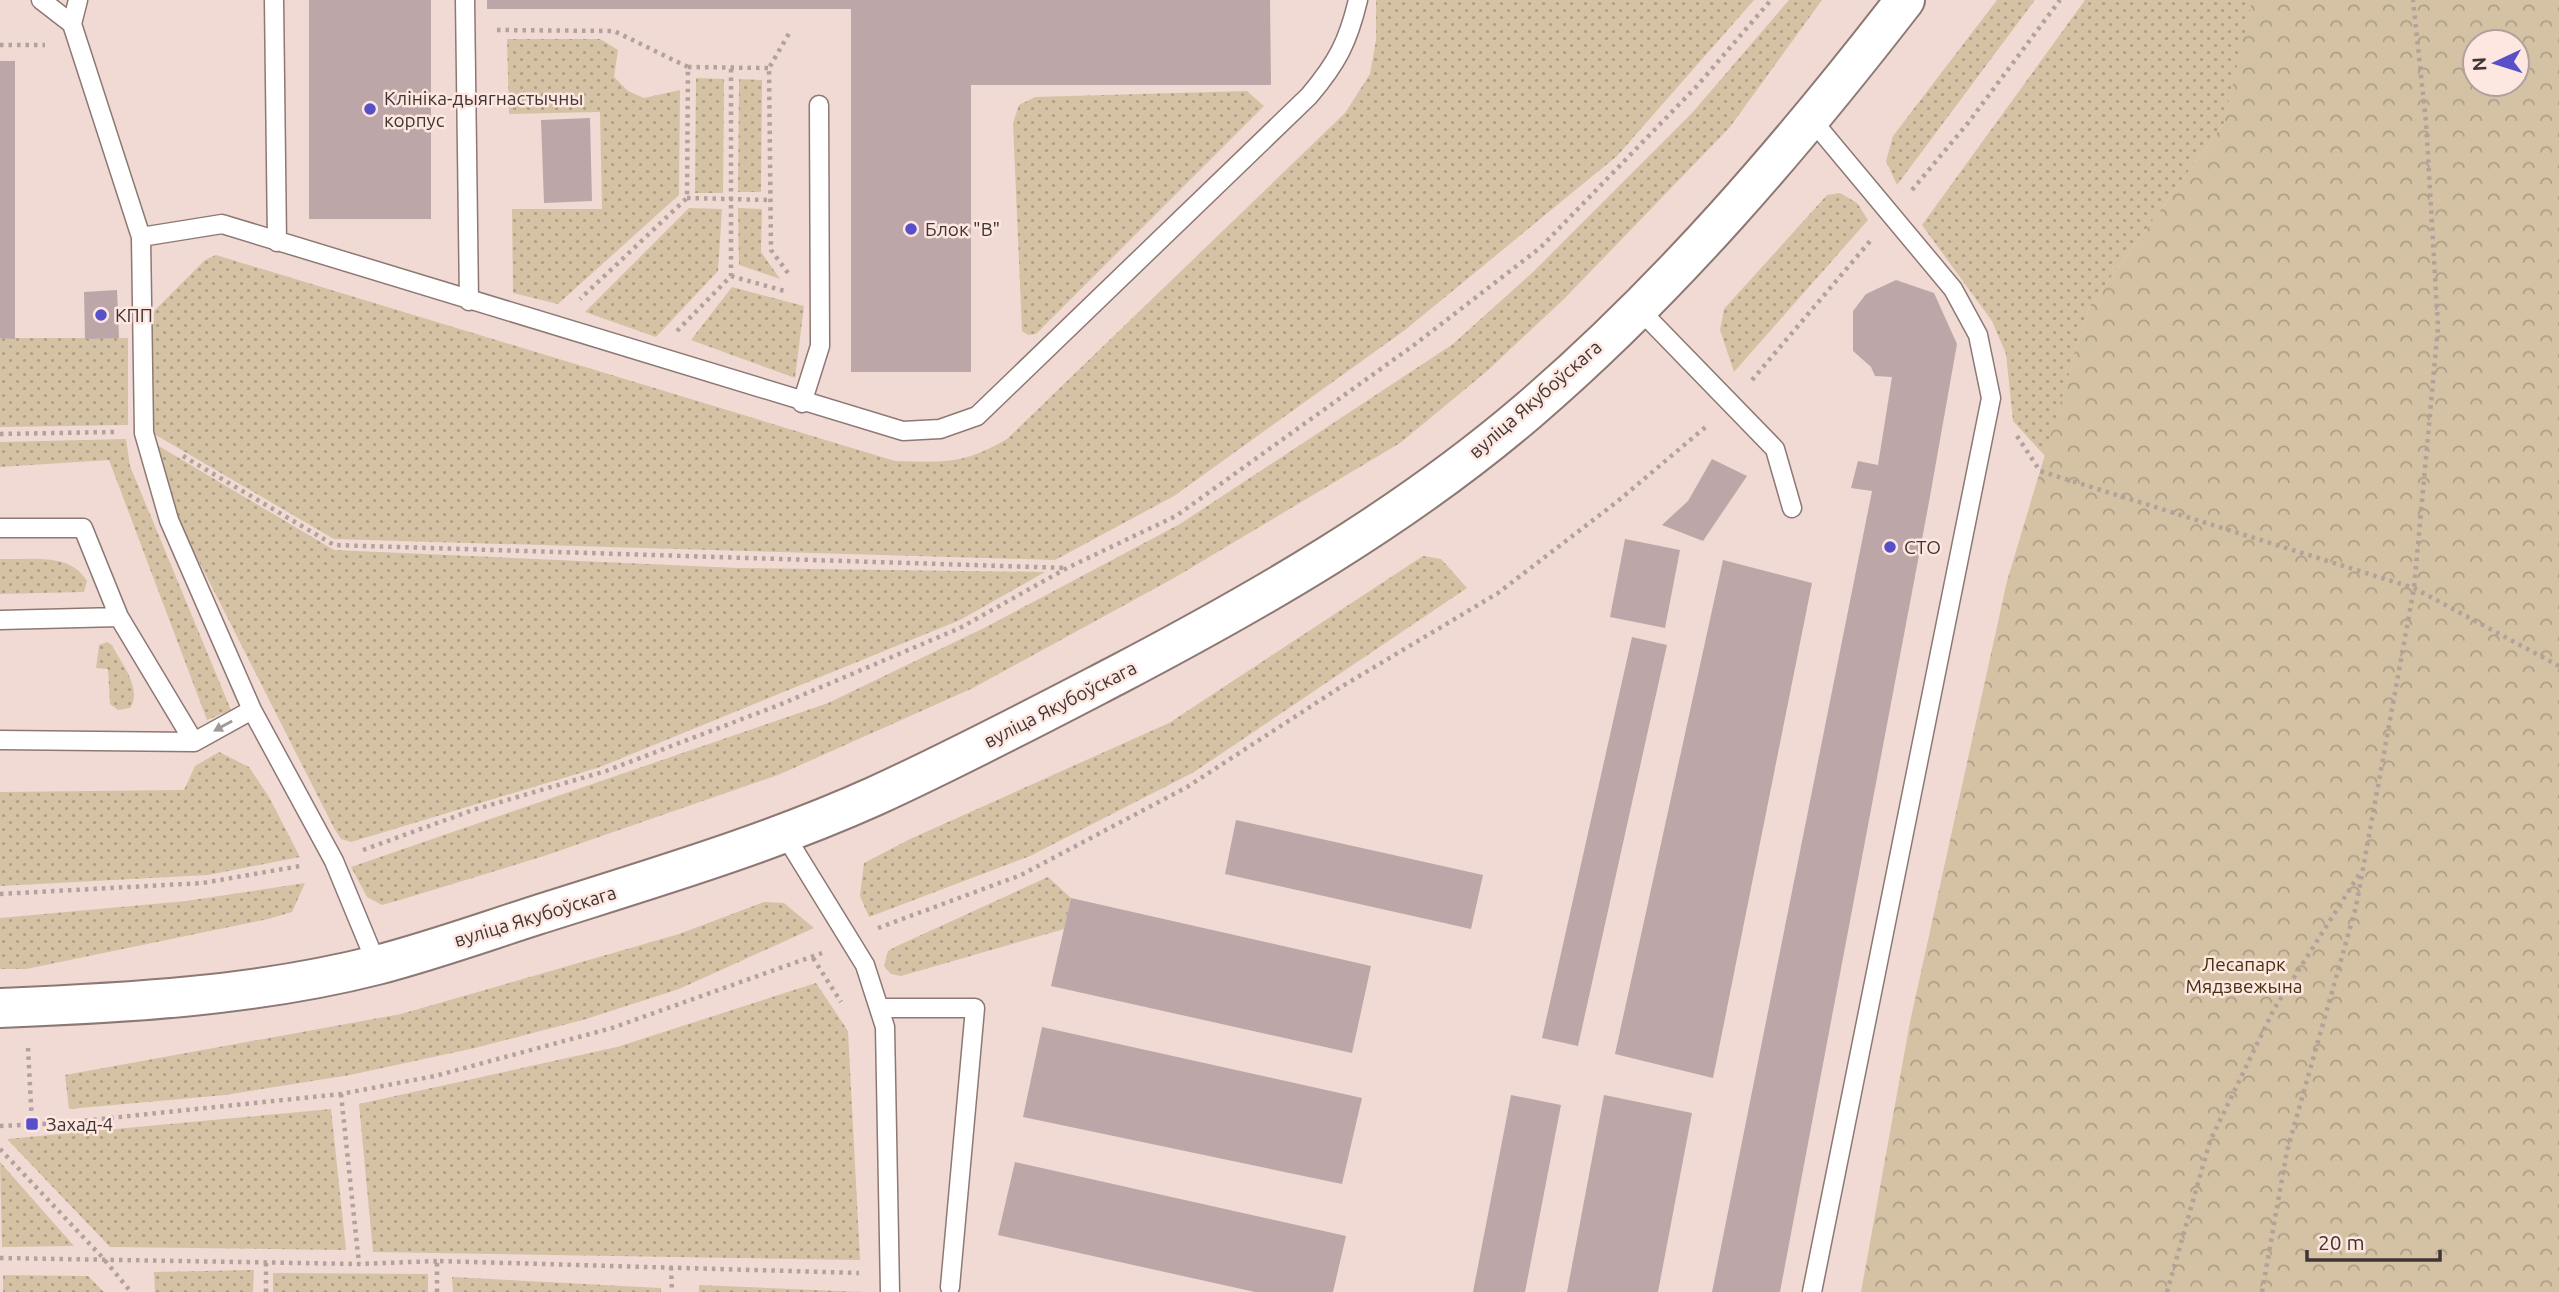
<svg xmlns="http://www.w3.org/2000/svg" width="2559" height="1292" font-family="Ubuntu,sans-serif">
  <style>
    .grass { fill: url(#grass-dots) }
    .park { fill: url(#park-crowns); fill-rule: evenodd }
    .building { fill: #bda6a8 }
    .lines { fill: none; stroke-linecap: round; stroke-linejoin: round }
    .lane-casing { stroke: #8d7873; stroke-width: 21 }
    .secondary-casing { stroke: #8d7873; stroke-width: 42 }
    .path { stroke: #b3a19c; stroke-width: 4.5; stroke-dasharray: 3.5 5; stroke-linecap: butt }
    .lane { stroke: #fff; stroke-width: 18 }
    .secondary { stroke: #fff; stroke-width: 38 }
    .oneway { fill: #9f9a9a }
    .poi-dot { fill: #5750c8; stroke: #ffe7e1; stroke-width: 2.5 }
    .labels { text-anchor: middle; stroke-width: 5; stroke-linejoin: round; paint-order: stroke }
    .poi-label { font-size: 19px; fill: #3f3634; stroke: #ffe7e1; text-anchor: start }
    .street-label { font-size: 19px; fill: #3f3634; stroke: #ffe7e1 }
    .park-label { font-size: 19px; fill: #44310f; stroke: #ffe7e1 }
  </style>
  <defs>
    <pattern id="grass-dots" width="8" height="8" patternUnits="userSpaceOnUse" patternTransform="scale(1.75)"><rect width="8" height="8" fill="#d5c2a4"/><path d="M2 2h.1M6 6h.1" fill="none" stroke="#ae9e86" stroke-width="1.8" stroke-linecap="round"/></pattern>
    <pattern id="park-crowns" width="20" height="18" patternUnits="userSpaceOnUse" patternTransform="scale(1.75)"><rect width="20" height="18" fill="#d5c2a4"/><path d="M2 6a3 3 0 1 1 6 0M12 15a3 3 0 1 1 6 0" fill="none" stroke="#ae9e86"/></pattern>
  </defs>
  <rect width="100%" height="100%" fill="#f1dad4"/>
  <!-- grass -->
  <path class="grass" d="M 1376,0 L 1754,0 L 1617,156 L 1405,330 L 1174,496 L 1055,560 L 334,539 L 149,431 L 151,314 L 205,260 L 216,255 L 895,461 C 945,462 962,465 1007,439 L 1345,113 L 1370,74 L 1376,40 Z
    M 1789,0 L 1822,0 L 1730,127 L 1565,298 L 1486,372 L 1400,443 L 1174,578 L 973,688 L 778,775 L 544,856 L 400,900 L 382,905 L 367,897 L 351,867 L 828,703 L 984,628 L 1180,524 L 1453,344 L 1534,271 L 1692,113 Z
    M 1997,0 L 2035,0 L 1897,185 L 1886,161 L 1893,136 Z
    M 2085,0 L 2253,0 L 2224,123 L 2089,307 L 2045,456 L 2013,421 L 2006,354 L 1992,321 L 1922,225 Z
    M 507,39 L 600,39 L 618,50 L 614,77 L 628,91 L 644,98 L 680,90 L 679,195 L 558,304 L 513,293 L 512,209 L 602,209 L 600,112 L 509,114 Z
    M 696,78 L 724,79 L 723,193 L 695,193 Z
    M 739,79 L 762,80 L 761,192 L 738,192 Z
    M 1247,91 L 1264,106 L 1036,334 L 1028,335 L 1022,331 L 1013,123 L 1019,105 L 1035,97 Z
    M 1840,193 L 1857,203 L 1868,220 L 1734,372 L 1720,330 L 1724,309 L 1827,195 Z
    M 689,208 L 722,209 L 718,271 L 656,337 L 585,312 Z
    M 738,208 L 762,209 L 761,252 L 780,279 L 739,265 Z
    M 732,287 L 804,306 L 795,378 L 691,340 Z
    M 0,338 L 128,338 L 128,425 L 0,427 Z
    M 126,439 L 130,466 L 231,710 L 207,720 L 109,460 L 0,467 L 0,442 Z
    M 152,442 L 334,550 L 738,568 L 1045,572 L 960,620 L 600,767 L 351,842 L 341,839 L 334,828 L 180,524 Z
    M 1423,556 L 1441,559 L 1467,588 L 1194,772 L 1030,856 L 869,917 L 860,896 L 864,863 L 910,839 L 1169,723 Z
    M 0,559 C 31,560 70,552 87,581 L 84,592 L 0,594 Z
    M 107,642 L 112,645 C 121,663 143,689 130,708 L 118,710 L 110,704 L 108,669 L 96,668 L 99,645 Z
    M 219,752 L 249,767 L 269,797 L 300,857 L 208,875 L 0,886 L 0,792 L 184,790 L 195,766 Z
    M 1048,877 L 1071,898 L 1064,929 L 901,976 L 891,974 L 884,966 L 888,951 L 897,946 Z
    M 305,883 L 292,912 L 268,919 L 26,969 L 0,969 L 0,918 L 186,901 Z
    M 764,902 L 784,903 L 814,928 L 679,989 L 586,1019 L 475,1048 L 350,1075 L 225,1095 L 69,1109 L 65,1075 L 401,1014 L 679,934 Z
    M 816,983 L 848,1031 L 860,1260 L 373,1252 L 359,1104 L 617,1047 Z
    M 331,1109 L 346,1250 L 110,1247 L 7,1139 Z
    M 0,1162 L 74,1246 L 2,1247 Z
    M 254,1270 L 253,1292 L 155,1292 L 154,1272 Z
    M 273,1273 L 428,1274 L 428,1292 L 273,1292 Z
    M 3,1275 L 88,1276 L 104,1292 L 3,1292 Z
    M 452,1277 L 661,1288 L 661,1292 L 453,1292 Z
    M 699,1285 L 862,1292 L 863,1292 L 699,1292 Z"/>
  <!-- park -->
  <path class="park" d="M 2252,0 L 2559,0 L 2559,1292 L 1861,1292 L 1910,1022 L 2007,581 L 2040,471 L 2089,307 L 2224,123 ZM 2475,42 L 2517,42 L 2517,84 L 2475,84 Z"/>
  <!-- building -->
  <path class="building" d="M 309,0 L 431,0 L 431,219 L 309,219 Z
    M 487,0 L 1270,0 L 1271,85 L 971,85 L 971,372 L 851,372 L 851,9 L 487,9 Z
    M 0,61 L 15,61 L 15,339 L 0,338 Z
    M 590,118 L 592,201 L 544,203 L 541,120 Z
    M 1896,280 L 1934,293 L 1957,344 L 1929,502 L 1780,1292 L 1712,1292 L 1872,491 L 1851,488 L 1858,461 L 1878,465 L 1892,377 L 1875,376 L 1871,367 L 1853,351 L 1853,311 L 1866,294 Z
    M 117,290 L 119,338 L 85,339 L 84,292 Z
    M 1712,459 L 1747,476 L 1703,541 L 1662,525 L 1688,501 Z
    M 1625,539 L 1680,550 L 1665,628 L 1610,617 Z
    M 1723,560 L 1812,583 L 1713,1078 L 1615,1054 Z
    M 1632,637 L 1667,645 L 1578,1046 L 1542,1038 Z
    M 1236,820 L 1483,875 L 1471,929 L 1225,874 Z
    M 1071,898 L 1371,966 L 1352,1053 L 1051,986 Z
    M 1042,1027 L 1362,1098 L 1342,1184 L 1023,1117 Z
    M 1511,1095 L 1561,1105 L 1525,1292 L 1473,1292 Z
    M 1604,1095 L 1692,1113 L 1658,1292 L 1567,1292 Z
    M 1015,1162 L 1346,1236 L 1333,1292 L 1255,1292 L 998,1235 Z"/>
  <g class="lines">
    <!-- lane casing -->
    <g class="lane-casing">
      <path id="lane" d="M 41,0 L 72,24
        M 78,0 L 72,24 L 141,237 L 144,433 L 169,520 L 252,710 L 334,861 L 377,965
        M 274,0 L 277,242
        M 465,0 L 469,301
        M 1812,120 L 1953,289 L 1978,335 L 1991,398 L 1812,1292
        M 141,237 L 222,224 L 903,431 L 940,429 L 977,416 L 1309,96 C 1337,63 1348,42 1358,0
        M 1638,308 L 1775,449 L 1792,508
        M 802,403 L 820,346 L 819,105
        M 0,528 L 83,528 L 119,617
        M 0,620 L 119,617 L 194,742
        M 0,740 L 194,742 L 252,710
        M 783,832 L 865,965 L 885,1027 L 890,1292
        M 879,1008 L 975,1008 L 950,1287"/>
    </g>
    <!-- secondary casing -->
    <g class="secondary-casing">
      <path id="secondary" d="M 0,1008 C 125,1003 255,996 377,965 C 431,951 484,932 537,915 C 650,879 766,845 875,796 C 956,759 1036,717 1115,676 C 1260,600 1403,518 1528,411 C 1669,290 1792,146 1905,0"/>
    </g>
    <!-- path -->
    <path class="path" d="M 497,30 L 614,31 L 688,67 L 687,198 L 580,299
      M 0,45 L 45,45
      M 688,67 L 769,68
      M 1912,190 L 1968,123 L 2060,0
      M 687,198 L 769,200
      M 788,273 L 771,250 L 769,68 L 791,30
      M 731,276 L 788,292
      M 677,331 L 731,276 L 731,67
      M 1752,380 L 1871,240
      M 0,434 L 115,432
      M 2017,436 L 2040,471 L 2414,588 L 2559,666
      M 183,456 L 334,545 L 1067,568
      M 363,850 L 473,810 L 606,771 L 779,705 L 960,628 L 1067,568 L 1176,516 L 1414,345 L 1540,248 L 1697,86 L 1771,0
      M 0,894 L 203,883 L 300,866
      M 878,928 L 1021,875 L 1187,787 L 1336,690 L 1498,593 L 1618,501 L 1709,424
      M 813,958 L 841,1002
      M 28,1048 L 32,1124
      M 341,1094 L 359,1264
      M 0,1126 L 62,1123 L 341,1094 L 435,1076 L 612,1028 L 822,953
      M 0,1149 L 103,1258 L 131,1292
      M 0,1258 L 359,1264 L 437,1261
      M 671,1267 L 672,1292
      M 266,1292 L 266,1262
      M 437,1292 L 437,1261 L 859,1273
      M 2167,1292 L 2210,1141 L 2274,1009 L 2360,873
      M 2262,1292 L 2287,1151 L 2356,907 L 2414,588 L 2438,327 L 2426,122 L 2413,0"/>
    <!-- lane -->
    <use href="#lane" class="lane"/>
    <!-- secondary -->
    <use href="#secondary" class="secondary"/>
  </g>
  <!-- one-way arrows -->
  <defs><path id="oneway-solid" d="M-6-.8H1V-3.2L6.5 0L1 3.2V.8H-6Z" transform="scale(1.75)"/></defs>
  <use class="oneway" href="#oneway-solid" transform="translate(223 726) rotate(151)"/>
  <!-- markers -->
  <g class="poi-dot">
    <circle cx="370" cy="109" r="7"/>
    <circle cx="911" cy="229" r="7"/>
    <circle cx="101" cy="315" r="7"/>
    <circle cx="1890" cy="547" r="7"/>
    <rect x="25" y="1117" width="14" height="14" rx="3.5"/>
  </g>
  <g class="labels">
    <!-- poi labels -->
    <g class="poi-label">
      <text x="384" y="105">Клініка-дыягнастычны<tspan x="384" dy="22">корпус</tspan></text>
      <text x="925" y="236">Блок "В"</text>
      <text x="115" y="322">КПП</text>
      <text x="1904" y="554">СТО</text>
      <text x="46" y="1131">Захад-4</text>
    </g>
    <!-- street labels -->
    <g class="street-label">
      <text transform="translate(1535 399) rotate(-41)" y="7">вуліца Якубоўскага</text>
      <text transform="translate(1060 704) rotate(-27)" y="7">вуліца Якубоўскага</text>
      <text transform="translate(535 916) rotate(-17)" y="7">вуліца Якубоўскага</text>
    </g>
    <!-- park labels -->
    <g class="park-label">
      <text x="2244" y="971">Лесапарк<tspan x="2244" dy="22">Мядзвежына</tspan></text>
    </g>
  </g>
  <!-- north arrow -->
  <g transform="translate(2496 63) rotate(266)"><circle r="33" fill="#ffe7e1" stroke="#b2a09c" stroke-width="2"/>
  <path d="M0-5L12 26L0 18L-12 26Z" fill="#5750c8"/>
  <text y="-10" font-size="19" font-weight="bold" text-anchor="middle" fill="#3f3634">N</text>
  </g>
  <!-- scale -->
  <path d="M2307 1250v10h133v-10" fill="none" stroke="#3f3634" stroke-width="3.5"/>
  <text x="2318" y="1250" font-size="21" fill="#3f3634" stroke="#ffe7e1" stroke-width="5" paint-order="stroke">20 m</text>
</svg>
